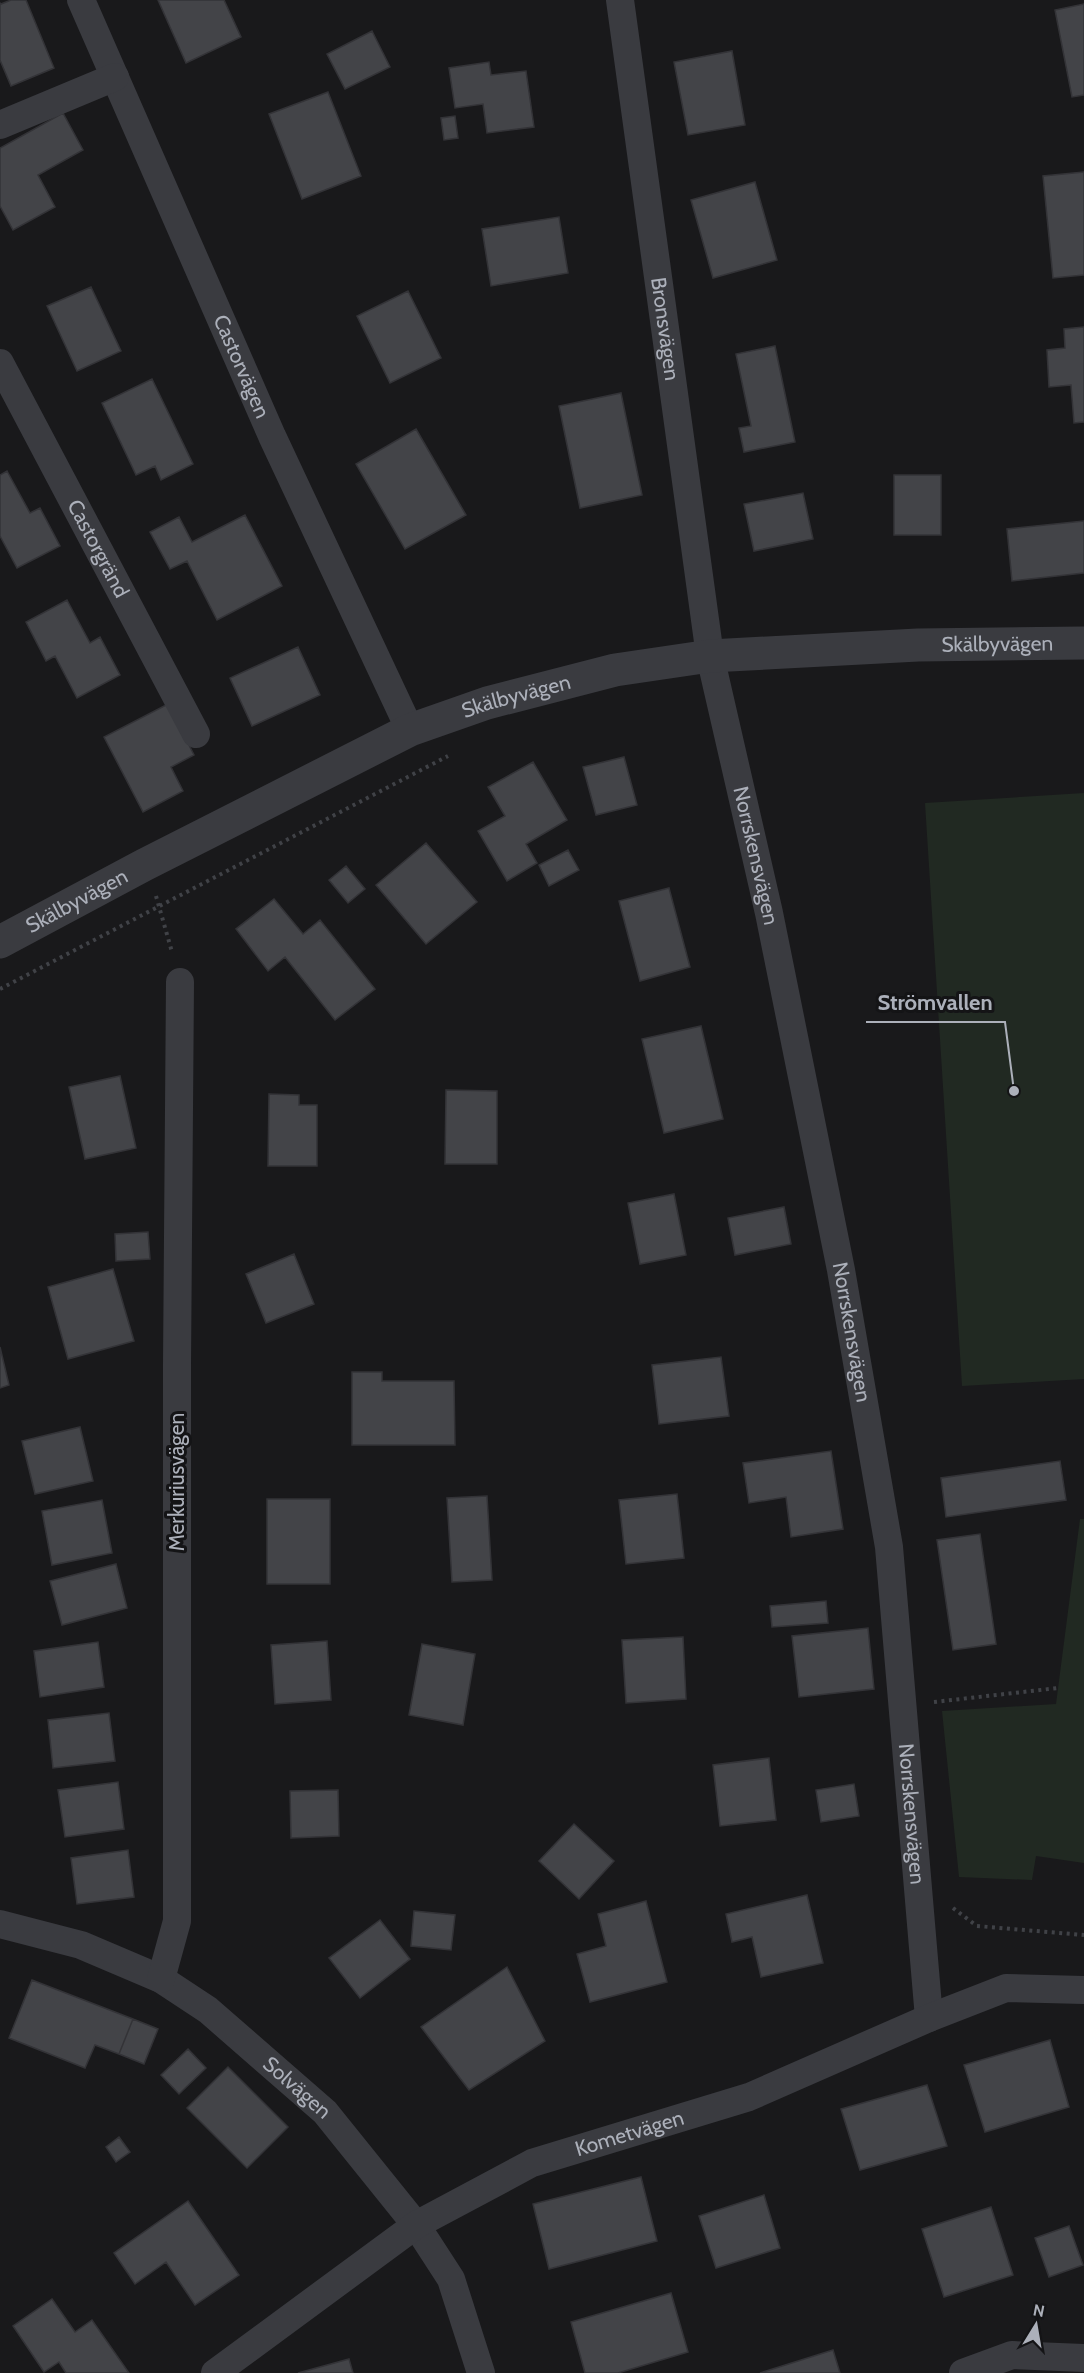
<svg xmlns="http://www.w3.org/2000/svg" width="1084" height="2373" font-family="Cabin,sans-serif">
  <style>
    .green { fill: #212922 }
    .building { fill: #434448; stroke: #333337; stroke-width: 1.5 }
    .lines { fill: none; stroke-linecap: round; stroke-linejoin: round }
    .path { stroke: #404247; stroke-width: 4; stroke-dasharray: 3 4.5; stroke-linecap: butt }
    .minor { stroke: #3a3b40; stroke-width: 28 }
    .tertiary { stroke: #3a3b40; stroke-width: 33 }
    .labels { text-anchor: middle; stroke-width: 6; stroke-linejoin: round; paint-order: stroke }
    .street-label { font-size: 21px; fill: #acb0ba; stroke: #141416 }
    .leader { fill: none; stroke: #acb0ba; stroke-width: 2 }
    .callout-dot { fill: #acb0ba; stroke: #141416; stroke-width: 2 }
    .callout-label { font-size: 22px; text-anchor: middle; font-weight: bold; fill: #acb0ba; stroke: #141416; stroke-width: 6; stroke-linejoin: round; paint-order: stroke }
  </style>
  <rect width="100%" height="100%" fill="#19191b"/>
  <!-- green -->
  <path class="green" d="M 1084,793 L 1084,1379 L 962,1386 L 925,803 Z
    M 1080,1519 L 1084,1519 L 1084,1863 L 1036,1856 L 1032,1880 L 959,1877 L 942,1711 L 1056,1704 Z"/>
  <!-- building -->
  <path class="building" d="M 11,0 L 26,0 L 54,68 L 11,86 L 0,60 L 0,3 L 1,4 Z
    M 158,0 L 224,0 L 241,37 L 186,63 Z
    M 1084,4 L 1084,95 L 1072,97 L 1055,10 Z
    M 372,31 L 390,67 L 345,89 L 327,54 Z
    M 732,51 L 745,125 L 688,135 L 674,62 Z
    M 489,62 L 491,75 L 526,71 L 534,127 L 487,133 L 483,104 L 455,108 L 449,68 Z
    M 328,92 L 361,176 L 302,199 L 269,114 Z
    M 63,113 L 83,150 L 38,175 L 55,207 L 13,230 L 0,206 L 0,148 Z
    M 455,116 L 458,138 L 444,140 L 441,118 Z
    M 1084,172 L 1084,275 L 1053,278 L 1043,176 Z
    M 755,182 L 777,260 L 713,278 L 691,200 Z
    M 559,217 L 568,273 L 491,286 L 482,229 Z
    M 91,287 L 121,351 L 77,371 L 47,306 Z
    M 408,291 L 441,358 L 390,383 L 357,316 Z
    M 1084,327 L 1084,422 L 1074,423 L 1071,385 L 1049,387 L 1047,350 L 1065,348 L 1064,329 Z
    M 775,346 L 795,442 L 744,452 L 739,428 L 751,426 L 736,354 Z
    M 152,379 L 193,464 L 161,480 L 155,466 L 136,475 L 102,403 Z
    M 621,393 L 642,495 L 580,508 L 559,406 Z
    M 416,429 L 466,515 L 405,549 L 356,464 Z
    M 7,471 L 30,513 L 40,508 L 60,546 L 17,568 L 0,536 L 0,475 Z
    M 894,475 L 941,475 L 941,535 L 894,535 Z
    M 803,493 L 813,539 L 754,551 L 744,504 Z
    M 245,515 L 282,586 L 217,620 L 187,561 L 170,569 L 150,532 L 179,517 L 192,542 Z
    M 1084,521 L 1084,573 L 1012,581 L 1007,529 Z
    M 67,600 L 90,643 L 100,637 L 120,675 L 77,698 L 55,656 L 46,661 L 26,622 Z
    M 298,647 L 320,695 L 252,726 L 230,678 Z
    M 168,704 L 194,755 L 171,767 L 183,791 L 143,812 L 104,737 Z
    M 624,757 L 637,805 L 596,815 L 583,767 Z
    M 533,762 L 567,820 L 526,844 L 537,863 L 507,881 L 478,831 L 505,816 L 488,787 Z
    M 426,843 L 477,902 L 426,944 L 376,885 Z
    M 568,850 L 579,870 L 549,886 L 539,865 Z
    M 346,866 L 365,889 L 348,903 L 329,880 Z
    M 669,888 L 690,967 L 640,981 L 619,901 Z
    M 274,899 L 303,934 L 320,920 L 375,989 L 335,1020 L 285,957 L 268,971 L 236,929 Z
    M 701,1026 L 723,1119 L 664,1133 L 642,1039 Z
    M 120,1076 L 136,1148 L 85,1159 L 69,1087 Z
    M 446,1090 L 497,1091 L 497,1164 L 445,1164 Z
    M 269,1094 L 299,1095 L 299,1105 L 317,1105 L 317,1166 L 268,1166 Z
    M 674,1194 L 686,1255 L 640,1264 L 628,1203 Z
    M 784,1207 L 791,1244 L 735,1255 L 728,1218 Z
    M 148,1232 L 150,1259 L 116,1261 L 115,1234 Z
    M 294,1254 L 314,1304 L 266,1323 L 246,1274 Z
    M 113,1269 L 134,1341 L 68,1359 L 48,1287 Z
    M 0,1347 L 9,1385 L 0,1388 Z
    M 721,1357 L 729,1416 L 659,1424 L 652,1365 Z
    M 352,1372 L 382,1372 L 382,1381 L 454,1381 L 455,1445 L 352,1445 Z
    M 80,1427 L 93,1481 L 35,1494 L 22,1441 Z
    M 831,1451 L 843,1529 L 791,1537 L 786,1497 L 749,1503 L 743,1463 Z
    M 1060,1461 L 1066,1500 L 946,1517 L 941,1478 Z
    M 677,1494 L 684,1558 L 626,1564 L 619,1500 Z
    M 487,1496 L 492,1580 L 452,1582 L 447,1498 Z
    M 267,1499 L 330,1499 L 330,1584 L 267,1584 Z
    M 102,1500 L 112,1553 L 52,1565 L 42,1511 Z
    M 980,1534 L 996,1644 L 953,1650 L 937,1540 Z
    M 116,1564 L 127,1608 L 62,1625 L 50,1581 Z
    M 826,1601 L 828,1623 L 772,1627 L 770,1606 Z
    M 868,1628 L 874,1689 L 799,1697 L 792,1636 Z
    M 683,1637 L 686,1699 L 626,1703 L 622,1640 Z
    M 327,1641 L 331,1700 L 275,1704 L 271,1645 Z
    M 98,1642 L 104,1687 L 40,1697 L 34,1651 Z
    M 422,1644 L 475,1654 L 463,1725 L 409,1715 Z
    M 109,1713 L 115,1761 L 53,1768 L 48,1720 Z
    M 769,1758 L 776,1820 L 720,1826 L 713,1765 Z
    M 118,1782 L 124,1829 L 65,1837 L 58,1790 Z
    M 854,1784 L 859,1816 L 821,1822 L 816,1790 Z
    M 338,1790 L 339,1836 L 291,1838 L 290,1791 Z
    M 574,1824 L 614,1861 L 579,1899 L 539,1861 Z
    M 128,1850 L 134,1897 L 77,1904 L 71,1858 Z
    M 807,1895 L 823,1963 L 761,1977 L 752,1937 L 732,1942 L 726,1914 Z
    M 646,1901 L 667,1982 L 590,2002 L 577,1954 L 606,1946 L 598,1914 Z
    M 414,1911 L 455,1915 L 451,1950 L 411,1946 Z
    M 380,1920 L 410,1959 L 360,1998 L 329,1958 Z
    M 507,1967 L 545,2041 L 469,2090 L 421,2027 Z
    M 32,1980 L 133,2019 L 119,2054 L 95,2045 L 85,2068 L 9,2038 Z
    M 133,2019 L 158,2029 L 144,2064 L 119,2054 Z
    M 1050,2040 L 1069,2107 L 985,2132 L 964,2065 Z
    M 188,2049 L 206,2068 L 179,2094 L 161,2075 Z
    M 228,2067 L 288,2127 L 247,2168 L 187,2108 Z
    M 927,2085 L 947,2146 L 860,2170 L 841,2109 Z
    M 119,2137 L 130,2152 L 116,2162 L 106,2147 Z
    M 641,2177 L 657,2241 L 549,2269 L 533,2204 Z
    M 764,2195 L 780,2248 L 716,2268 L 699,2216 Z
    M 188,2201 L 239,2275 L 195,2305 L 166,2262 L 135,2284 L 114,2253 Z
    M 991,2207 L 1013,2275 L 944,2297 L 922,2229 Z
    M 1069,2226 L 1083,2265 L 1049,2277 L 1035,2238 Z
    M 671,2293 L 688,2352 L 618,2373 L 585,2373 L 571,2322 Z
    M 52,2299 L 75,2332 L 92,2320 L 129,2373 L 66,2373 L 59,2362 L 44,2372 L 13,2326 Z
    M 833,2350 L 840,2373 L 760,2373 Z
    M 349,2359 L 353,2373 L 298,2373 Z"/>
  <g class="lines">
    <!-- path -->
    <path class="path" d="M 156,896 L 172,952
      M 0,989 L 448,756
      M 934,1702 L 1058,1688
      M 953,1908 L 977,1926 L 1084,1935"/>
    <!-- minor -->
    <g class="minor">
      <path id="s1" d="M 81,0 L 272,436 L 410,730"/>
      <path id="s2" d="M 620,0 L 710,656 L 769,913 L 841,1270 L 889,1547 L 929,2018"/>
      <path d="M 0,125 L 115,77"/>
      <path id="s3" d="M 0,363 L 196,734"/>
      <path id="s4" d="M 0,1924 L 81,1945 L 161,1979 L 208,2010 L 325,2112 L 416,2225 L 451,2279 L 481,2373"/>
      <path d="M 161,1979 L 177,1921 L 177,1365 L 180,982"/>
      <path id="s5" d="M 215,2373 L 416,2225 L 532,2163 L 749,2097 L 929,2018 L 1006,1988 L 1084,1990"/>
      <path d="M 963,2373 L 1012,2355 L 1084,2358"/>
    </g>
    <!-- tertiary -->
    <path class="tertiary" id="s6" d="M 0,942 L 144,865 L 410,730 L 487,703 L 615,670 L 710,656 L 918,645 L 1084,643"/>
  </g>
  <g class="labels">
    <!-- street labels -->
    <g class="street-label">
      <text dy="7" stroke="none"><textPath href="#s2" startOffset="332">Bronsvägen</textPath></text>
      <text dy="7" stroke="none"><textPath href="#s1" startOffset="400">Castorvägen</textPath></text>
      <text dy="7" stroke="none"><textPath href="#s3" startOffset="210">Castorgränd</textPath></text>
      <text dy="7" stroke="none"><textPath href="#s6" startOffset="1059">Skälbyvägen</textPath></text>
      <text dy="7" stroke="none"><textPath href="#s6" startOffset="573">Skälbyvägen</textPath></text>
      <text dy="7" stroke="none"><textPath href="#s2" startOffset="867">Norrskensvägen</textPath></text>
      <text dy="7" stroke="none"><textPath href="#s6" startOffset="87">Skälbyvägen</textPath></text>
      <text dy="7" stroke="none"><textPath href="#s2" startOffset="1353">Norrskensvägen</textPath></text>
      <text transform="translate(177 1482) rotate(-90)" y="7">Merkuriusvägen</text>
      <text dy="7" stroke="none"><textPath href="#s2" startOffset="1839">Norrskensvägen</textPath></text>
      <text dy="7" stroke="none"><textPath href="#s4" startOffset="345">Solvägen</textPath></text>
      <text dy="7" stroke="none"><textPath href="#s5" startOffset="483">Kometvägen</textPath></text>
    </g>
  </g>
  <!-- callouts -->
  <path class="leader" d="M1014 1091L1005 1022H866"/>
  <circle class="callout-dot" cx="1014" cy="1091" r="6"/>
  <g class="callout-label">
    <text x="935" y="1010">Strömvallen</text>
  </g>
  <!-- north arrow -->
  <g transform="translate(1036 2325) rotate(11)" stroke="#141416" stroke-width="4.5" paint-order="stroke">
  <path d="M0-4.5L10 22L0 15L-10 22Z" fill="#acb0ba"/>
  <text y="-9" font-size="16" font-weight="bold" text-anchor="middle" fill="#acb0ba">N</text>
  </g>
</svg>
